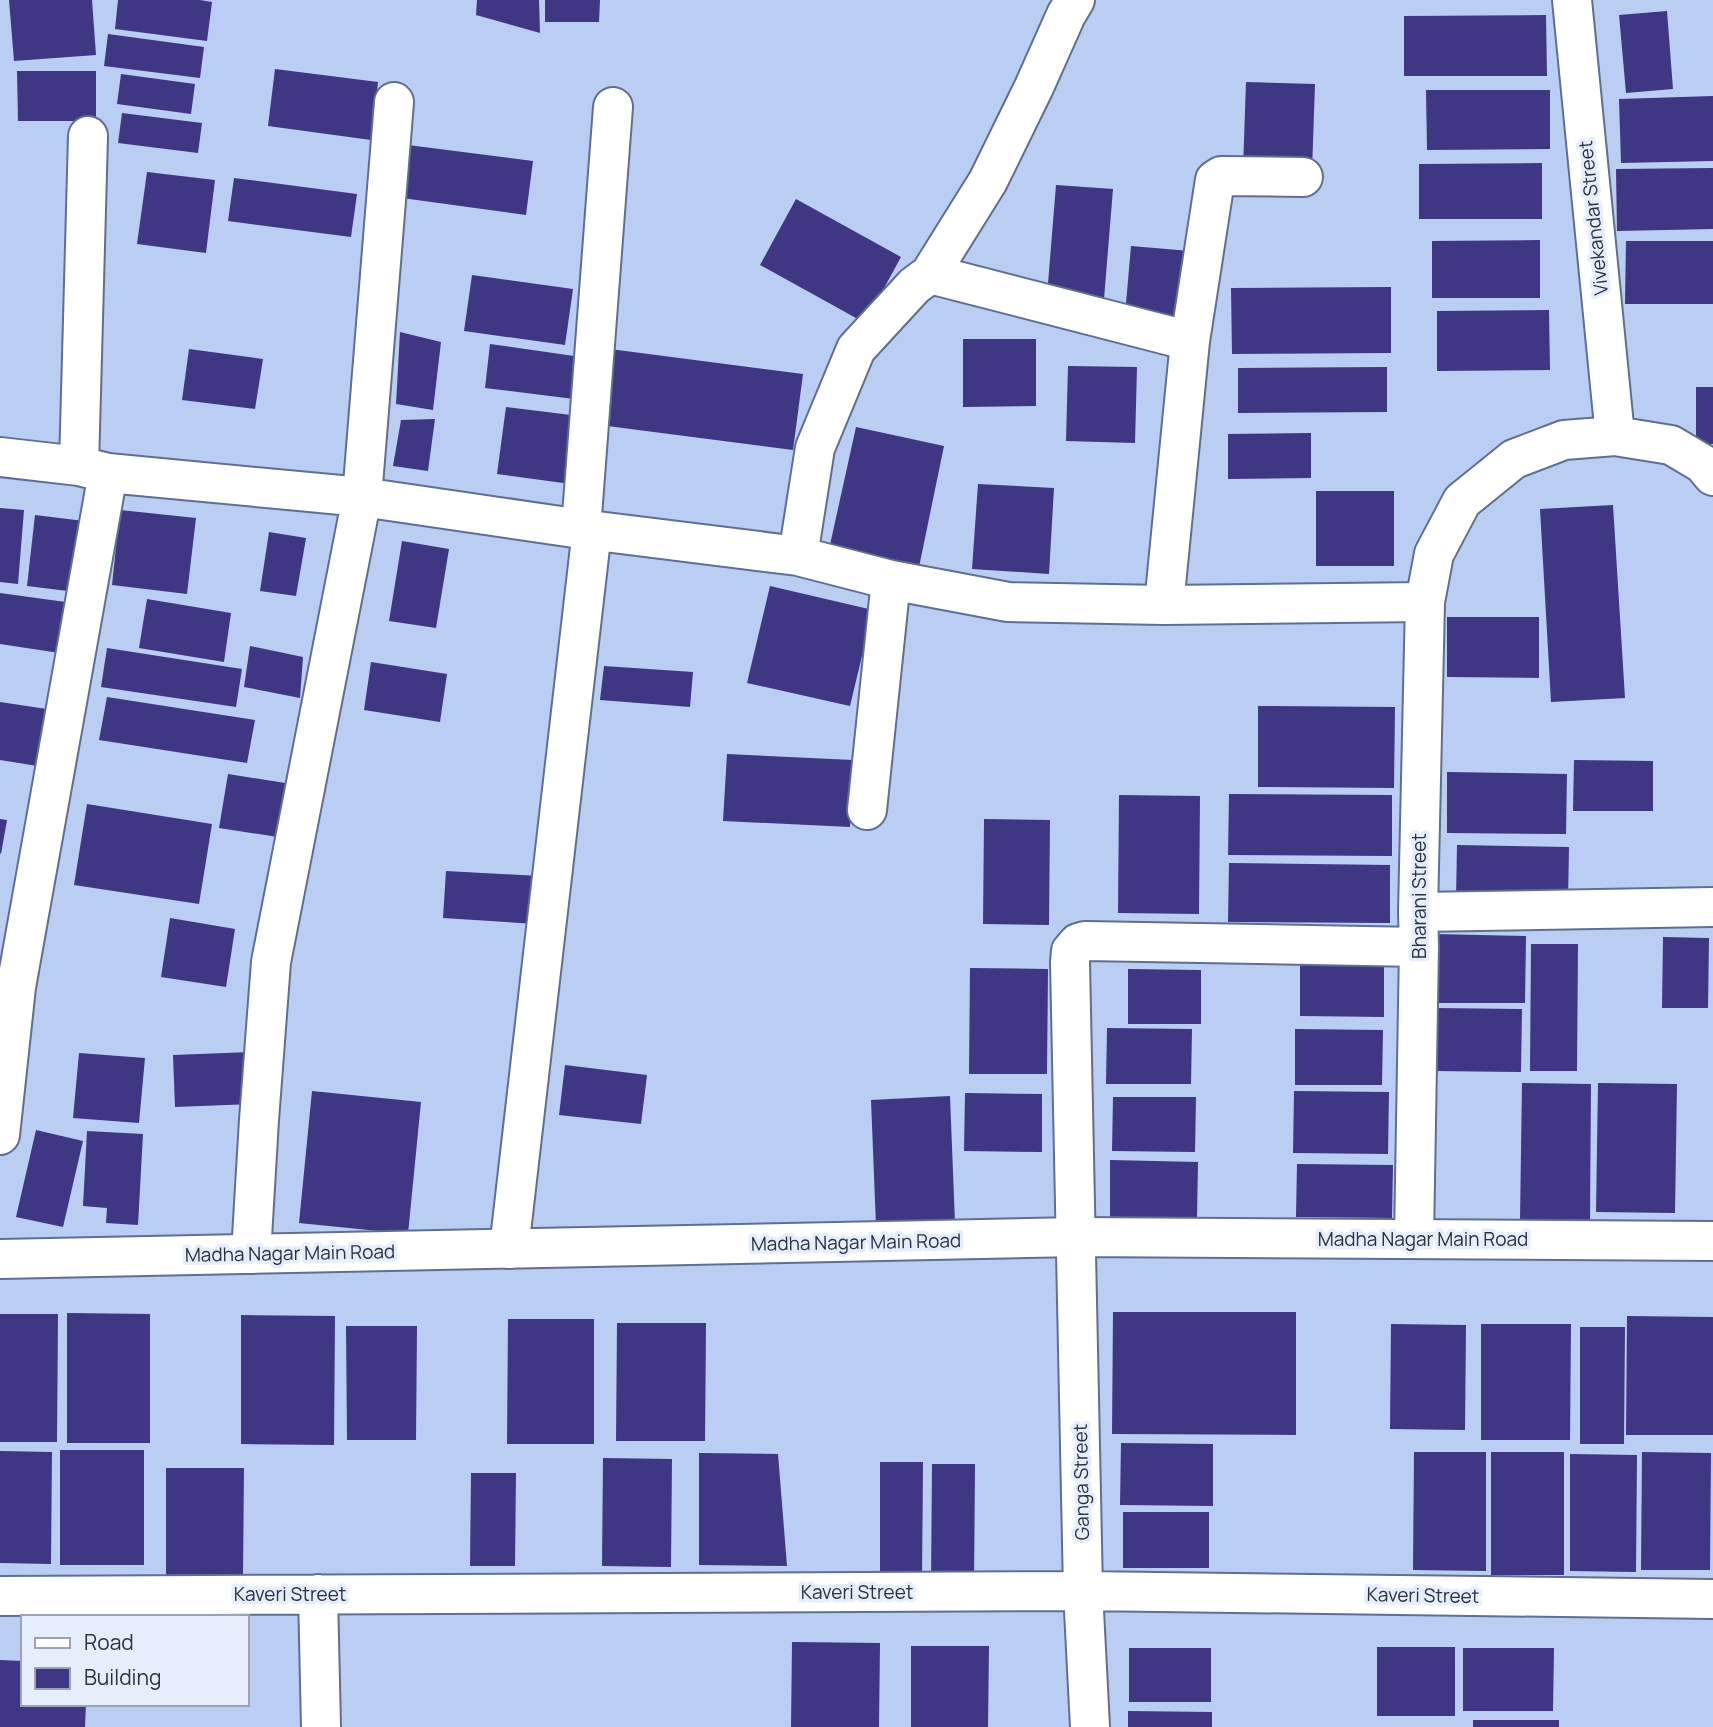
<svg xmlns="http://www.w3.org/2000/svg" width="1713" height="1727" font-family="Manrope,sans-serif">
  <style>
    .building { fill: #3f3684 }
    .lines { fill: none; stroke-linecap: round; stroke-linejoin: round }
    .minor-casing { stroke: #5f6f91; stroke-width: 42 }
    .tertiary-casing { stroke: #5f6f91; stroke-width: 42 }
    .minor { stroke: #fff; stroke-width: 38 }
    .tertiary { stroke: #fff; stroke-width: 38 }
    .labels { text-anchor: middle; stroke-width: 7; stroke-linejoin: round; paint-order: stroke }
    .street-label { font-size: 19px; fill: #2a313f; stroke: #e6eefd }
  </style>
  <rect width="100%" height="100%" fill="#bacdf3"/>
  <!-- building -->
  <path class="building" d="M 9,0 L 92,0 L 96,55 L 14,61 Z
    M 118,0 L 200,0 L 212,2 L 207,41 L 115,29 Z
    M 477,0 L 539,0 L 540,33 L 476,15 Z
    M 545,0 L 600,0 L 599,22 L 545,22 Z
    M 1667,11 L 1673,89 L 1626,93 L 1619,15 Z
    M 1546,15 L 1547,76 L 1404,76 L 1404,16 Z
    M 108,34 L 204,47 L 200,78 L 104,66 Z
    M 275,69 L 378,82 L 371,140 L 268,126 Z
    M 17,71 L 96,71 L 96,121 L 18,121 Z
    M 121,74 L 195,84 L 191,114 L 117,104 Z
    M 1246,82 L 1315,84 L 1312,171 L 1243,169 Z
    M 1426,90 L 1550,90 L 1550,149 L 1427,150 Z
    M 1713,96 L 1713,161 L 1621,163 L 1619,99 Z
    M 122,113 L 202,123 L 198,153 L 118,143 Z
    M 408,145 L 533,161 L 526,215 L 402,198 Z
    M 1542,163 L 1542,219 L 1419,219 L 1419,164 Z
    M 1713,168 L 1713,229 L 1617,231 L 1616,169 Z
    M 147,172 L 215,180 L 206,253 L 137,244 Z
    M 234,178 L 357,194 L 351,237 L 228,221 Z
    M 1056,185 L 1113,189 L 1104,299 L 1047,296 Z
    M 796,199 L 901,257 L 865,323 L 760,265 Z
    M 1540,240 L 1540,298 L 1432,298 L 1432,241 Z
    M 1626,241 L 1713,241 L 1713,304 L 1625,304 Z
    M 1131,246 L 1190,251 L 1185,320 L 1125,315 Z
    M 472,275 L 573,289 L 565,345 L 464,331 Z
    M 1391,287 L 1391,353 L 1232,354 L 1231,288 Z
    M 1549,310 L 1550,370 L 1437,371 L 1437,311 Z
    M 400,332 L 441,342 L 433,410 L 396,404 Z
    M 963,339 L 1036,339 L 1036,406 L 963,407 Z
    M 490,344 L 588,358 L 582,400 L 485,388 Z
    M 602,348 L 803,374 L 793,450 L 592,424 Z
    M 189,349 L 263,359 L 255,409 L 182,400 Z
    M 1068,366 L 1137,367 L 1135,443 L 1066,441 Z
    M 1387,367 L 1387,412 L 1238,413 L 1238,368 Z
    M 1696,387 L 1713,387 L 1713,444 L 1696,444 Z
    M 506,407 L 587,417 L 578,485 L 497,474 Z
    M 435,419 L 428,471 L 393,466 L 401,420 Z
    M 856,427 L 944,446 L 918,572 L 828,554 Z
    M 1311,433 L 1311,478 L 1228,479 L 1228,434 Z
    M 978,484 L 1054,488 L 1049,574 L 972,569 Z
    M 1316,491 L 1394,491 L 1394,566 L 1316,566 Z
    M 1613,505 L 1625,698 L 1551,702 L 1540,509 Z
    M 0,508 L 24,510 L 18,584 L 0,582 Z
    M 120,510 L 196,518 L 187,594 L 112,585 Z
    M 35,515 L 84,521 L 76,592 L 27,586 Z
    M 269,532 L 306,538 L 296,596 L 260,591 Z
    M 402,541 L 449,549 L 436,628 L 389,621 Z
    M 770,586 L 873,610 L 850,706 L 747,683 Z
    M 0,593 L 73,603 L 66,654 L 0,644 Z
    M 147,599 L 231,613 L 224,662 L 139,648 Z
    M 1447,617 L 1539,617 L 1539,678 L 1447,677 Z
    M 250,646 L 303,657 L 300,698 L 244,687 Z
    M 107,648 L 242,669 L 236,707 L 101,687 Z
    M 371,662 L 447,674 L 440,722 L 364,710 Z
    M 604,666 L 693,672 L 690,707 L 600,700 Z
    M 107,697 L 255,720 L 247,763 L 99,740 Z
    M 0,702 L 60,711 L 50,768 L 0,760 Z
    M 1258,706 L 1395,707 L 1394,788 L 1258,787 Z
    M 727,754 L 853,760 L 850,827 L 723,821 Z
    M 1574,760 L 1653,761 L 1653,811 L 1573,811 Z
    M 1447,772 L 1567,774 L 1566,834 L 1447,833 Z
    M 228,774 L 285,783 L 278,837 L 219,828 Z
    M 1229,794 L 1392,795 L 1392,856 L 1228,855 Z
    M 1119,795 L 1200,796 L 1199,914 L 1118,913 Z
    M 87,804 L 212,824 L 199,904 L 74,885 Z
    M 0,819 L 7,820 L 1,854 L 0,853 Z
    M 984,819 L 1050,820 L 1049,925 L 983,924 Z
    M 1457,845 L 1569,847 L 1568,901 L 1456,899 Z
    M 1229,863 L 1390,865 L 1390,923 L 1228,922 Z
    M 446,871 L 539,876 L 536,924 L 443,918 Z
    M 170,918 L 235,929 L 226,987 L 161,977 Z
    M 1432,934 L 1526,936 L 1525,1003 L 1432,1003 Z
    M 1663,937 L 1709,938 L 1708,1008 L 1662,1008 Z
    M 1531,944 L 1578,944 L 1577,1071 L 1530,1071 Z
    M 1300,960 L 1384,961 L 1384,1017 L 1300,1016 Z
    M 970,968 L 1048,969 L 1047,1074 L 969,1074 Z
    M 1128,969 L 1201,970 L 1201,1024 L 1128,1024 Z
    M 1434,1008 L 1522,1009 L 1521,1072 L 1433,1071 Z
    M 1107,1028 L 1192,1029 L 1191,1084 L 1106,1084 Z
    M 1295,1029 L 1383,1030 L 1382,1085 L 1295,1085 Z
    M 251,1052 L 253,1104 L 175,1107 L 173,1055 Z
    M 79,1053 L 145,1058 L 139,1123 L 73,1118 Z
    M 565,1065 L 647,1075 L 641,1124 L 559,1115 Z
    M 1522,1083 L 1591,1084 L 1590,1220 L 1520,1220 Z
    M 1598,1083 L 1677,1084 L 1675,1213 L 1596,1212 Z
    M 312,1091 L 421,1102 L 408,1234 L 299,1223 Z
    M 1294,1091 L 1389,1092 L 1388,1154 L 1293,1153 Z
    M 965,1093 L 1042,1094 L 1042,1152 L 964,1151 Z
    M 950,1096 L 955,1223 L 876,1226 L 871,1100 Z
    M 1113,1097 L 1196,1097 L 1195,1152 L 1112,1151 Z
    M 36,1130 L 83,1141 L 63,1227 L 16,1217 Z
    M 87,1131 L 143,1134 L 138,1225 L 106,1223 L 107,1208 L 83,1206 Z
    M 1110,1160 L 1198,1162 L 1197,1217 L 1110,1217 Z
    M 1297,1164 L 1393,1165 L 1392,1218 L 1296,1217 Z
    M 1113,1312 L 1296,1312 L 1296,1435 L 1112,1434 Z
    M 67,1313 L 150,1314 L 150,1443 L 67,1443 Z
    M 0,1314 L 58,1314 L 57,1442 L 0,1442 Z
    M 241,1315 L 335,1316 L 334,1445 L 241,1444 Z
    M 1627,1316 L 1713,1317 L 1713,1435 L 1626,1435 Z
    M 508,1319 L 594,1319 L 594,1444 L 507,1444 Z
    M 617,1323 L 706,1323 L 705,1441 L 616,1441 Z
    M 1391,1324 L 1466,1325 L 1465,1430 L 1390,1429 Z
    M 1481,1324 L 1571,1324 L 1570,1440 L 1481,1440 Z
    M 346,1326 L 417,1326 L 416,1440 L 347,1440 Z
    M 1580,1327 L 1625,1327 L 1624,1444 L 1580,1444 Z
    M 1121,1443 L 1213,1444 L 1213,1506 L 1120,1505 Z
    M 60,1450 L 144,1450 L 144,1565 L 60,1565 Z
    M 0,1451 L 52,1452 L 51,1564 L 0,1563 Z
    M 1414,1452 L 1486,1452 L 1486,1571 L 1413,1570 Z
    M 1491,1452 L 1564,1452 L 1564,1575 L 1491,1575 Z
    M 1642,1452 L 1711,1453 L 1710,1570 L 1641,1570 Z
    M 699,1453 L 778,1454 L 787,1566 L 699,1565 Z
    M 1570,1454 L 1637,1455 L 1636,1572 L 1570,1571 Z
    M 603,1458 L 672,1459 L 671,1567 L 602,1566 Z
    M 880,1462 L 923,1462 L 922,1584 L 880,1584 Z
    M 932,1464 L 975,1464 L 974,1586 L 931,1586 Z
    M 166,1468 L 244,1468 L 243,1578 L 166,1578 Z
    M 471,1473 L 516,1473 L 515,1566 L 470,1566 Z
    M 1123,1512 L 1209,1512 L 1209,1568 L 1123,1568 Z
    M 792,1642 L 880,1643 L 879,1727 L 791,1727 Z
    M 911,1646 L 989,1646 L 988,1727 L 911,1727 Z
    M 1377,1647 L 1455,1647 L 1455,1716 L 1377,1716 Z
    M 1129,1648 L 1211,1648 L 1211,1702 L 1129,1702 Z
    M 1463,1648 L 1554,1648 L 1553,1711 L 1463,1711 Z
    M 0,1660 L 23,1661 L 23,1704 L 86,1704 L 85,1727 L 0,1727 Z
    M 1128,1711 L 1212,1712 L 1212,1727 L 1128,1727 Z
    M 1473,1720 L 1559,1720 L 1559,1727 L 1473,1727 Z"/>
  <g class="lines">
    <!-- minor casing -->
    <g class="minor-casing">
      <path id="minor" d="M 1572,0 L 1615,436
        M 930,274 L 1190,341
        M 0,457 L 79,466 L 108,473 L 362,497 L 581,529 L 798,556 L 815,448 L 856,349 L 914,286 L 930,274 L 988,181 L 1034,87 L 1066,15 L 1075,0
        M 79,466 L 88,136
        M 581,529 L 613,107
        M 798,556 L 891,580 L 1008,602 L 1164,605 L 1425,602
        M 1164,605 L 1190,341 L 1215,180 L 1221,176 L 1303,177
        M 867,810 L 891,580
        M 1418,912 L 1713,907
        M 0,1135 L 16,987 L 108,473
        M 1414,1239 L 1419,947 L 1418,912 L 1425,602 L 1434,554 L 1462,501 L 1514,459 L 1564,440 L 1615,436 L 1671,445 L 1703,464 L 1713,476
        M 509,1249 L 592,530
        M 251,1254 L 259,1120 L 271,962 L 362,497 L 394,102
        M 318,1594 L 321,1727
        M 0,1596 L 1083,1591 L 1713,1599
        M 1090,1727 L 1083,1591 L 1070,962 L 1071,951 L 1078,943 L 1085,941 L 1419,947"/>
    </g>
    <!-- tertiary casing -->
    <g class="tertiary-casing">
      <path id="tertiary" d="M 0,1259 L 1077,1237 L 1713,1241"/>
    </g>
    <!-- minor -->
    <use href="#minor" class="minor"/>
    <!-- tertiary -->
    <use href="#tertiary" class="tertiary"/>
  </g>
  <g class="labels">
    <!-- street labels -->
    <g class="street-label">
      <text transform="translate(1593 218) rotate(-96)" y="7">Vivekandar Street</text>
      <text transform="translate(1419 896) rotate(-90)" y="7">Bharani Street</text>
      <text x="1423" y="1246">Madha Nagar Main Road</text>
      <text transform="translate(856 1242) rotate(-1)" y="7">Madha Nagar Main Road</text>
      <text transform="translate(290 1253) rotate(-1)" y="7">Madha Nagar Main Road</text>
      <text transform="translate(1081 1482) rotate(-91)" y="7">Ganga Street</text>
      <text x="857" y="1599">Kaveri Street</text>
      <text x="290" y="1601">Kaveri Street</text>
      <text transform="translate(1423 1595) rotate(1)" y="7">Kaveri Street</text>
    </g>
  </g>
  <!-- legend -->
  <rect x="21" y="1615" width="228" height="91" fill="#e6eefd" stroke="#9ba2b1" stroke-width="2"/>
  <rect x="35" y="1638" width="35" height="10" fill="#ffffff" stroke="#9ba2b1" stroke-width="2"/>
  <text x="84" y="1650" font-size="21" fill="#2a313f">Road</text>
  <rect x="35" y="1668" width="35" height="21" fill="#3f3684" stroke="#9ba2b1" stroke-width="2"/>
  <text x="84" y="1685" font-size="21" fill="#2a313f">Building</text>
</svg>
